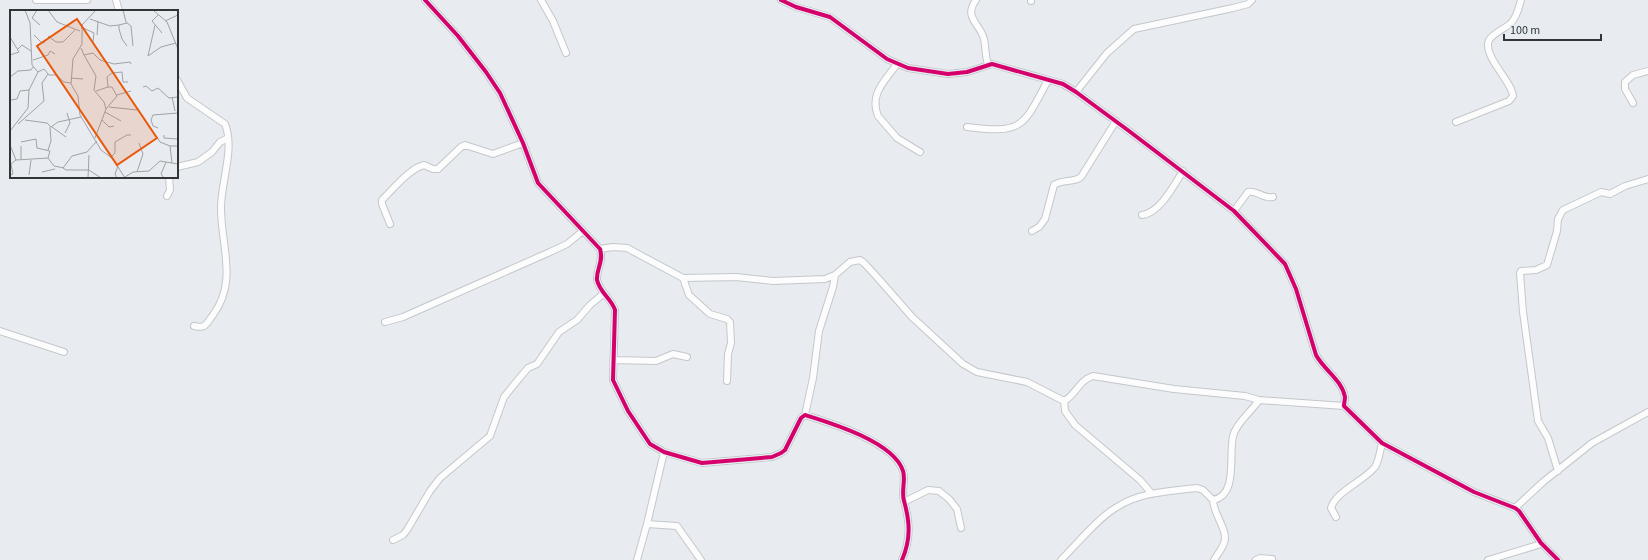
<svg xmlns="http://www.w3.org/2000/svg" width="1648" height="560" font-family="'Source Sans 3',sans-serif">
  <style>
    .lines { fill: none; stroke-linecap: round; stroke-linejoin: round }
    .minor-casing { stroke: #c4c7ca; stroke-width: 8 }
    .minor { stroke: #fcfcfd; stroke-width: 6 }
    .cycleway-casing { stroke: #e5edf3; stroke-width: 6 }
    .cycleway { stroke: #d6006c; stroke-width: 4 }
    .inset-road { fill: none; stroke: #9fa3a6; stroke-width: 1 }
    .view { fill: #e8590c; fill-opacity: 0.15; stroke: #e8590c; stroke-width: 2 }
    .inset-edge { fill: none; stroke: #323538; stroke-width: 2 }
  </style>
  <rect width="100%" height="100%" fill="#e8ecf0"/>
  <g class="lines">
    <!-- minor casing -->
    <g class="minor-casing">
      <path id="minor" d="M 36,0 L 87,0
        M 116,0 L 119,11
        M 425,0 L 458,36 L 486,72 L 500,93 L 523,143 L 538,183 L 600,249 C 604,262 596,269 597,280 C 600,293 611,298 615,310 L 613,380 L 628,411 L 650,444 L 664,452 L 702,463 L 772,457 L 781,453 L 785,450 L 801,418 L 805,415 C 831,423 894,442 903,471 C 906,480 901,491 904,501 C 910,522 911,539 902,560
        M 541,0 L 553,21 L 566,53
        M 781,0 L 796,7 L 830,17 L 887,59 L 908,68 L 948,74 L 967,72 L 992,64 L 1063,84 L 1076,92 L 1129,131 L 1234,211 L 1285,264 L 1296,289 L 1316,355 C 1324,370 1342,380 1345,397 C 1345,400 1344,403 1344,406 L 1382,443 L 1474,492 L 1515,508 L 1519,511 L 1541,543 L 1558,560
        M 976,0 C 963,18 980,23 984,39 C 986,48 985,56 988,64
        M 1031,0 L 1031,1
        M 897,64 C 885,81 869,94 878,116 L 897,138 L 920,152
        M 177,80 L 187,98 L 225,124 C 235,149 221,181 221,208 C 221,247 238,281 213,315 C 206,324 206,329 194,326
        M 1076,92 L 1107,53 L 1134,29 L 1233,8 L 1248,4 L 1252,0
        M 1633,103 L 1625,89 L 1625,82 L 1633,75 L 1648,71
        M 1456,122 L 1509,101 L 1513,96 C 1512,81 1482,56 1489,40 C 1493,33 1506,28 1511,23 C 1517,17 1519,7 1521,0
        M 967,127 C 1023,134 1023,127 1048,80
        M 177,167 L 198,162 L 212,152 L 220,142 L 228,138
        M 167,196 L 170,190 L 169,177
        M 1234,211 L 1248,192 C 1257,190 1263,199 1273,197
        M 1142,215 C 1160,213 1174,185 1183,171
        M 390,224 L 382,204 L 382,200 C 392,190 410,168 424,165 L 433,169 L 438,169 L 461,147 L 465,145 L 493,154 L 523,143
        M 1032,231 L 1039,227 L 1045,219 L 1054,185 C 1062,179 1074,183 1081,177 L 1116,121
        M 600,249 L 613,247 L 627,248 L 683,278 L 736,277 L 773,281 L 825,279 L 835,275 L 850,262 L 860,260 L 864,263 L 877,277 L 912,317 L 963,364 L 977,372 L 1027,382 L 1062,400 L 1066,400 C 1077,392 1080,380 1093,376 L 1174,389 L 1245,396 L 1259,400
        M 683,278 L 689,295 L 710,314 L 727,319 L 730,322 L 731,343 L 728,354 L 727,381
        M 385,322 L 403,317 L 550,252 L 567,244 L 583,231
        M 0,331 L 64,352
        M 613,360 L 656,361 L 673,354 L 687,357
        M 1064,400 L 1065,411 L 1075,425 L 1140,480 L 1152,494
        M 805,415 L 813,378 L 819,331 L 833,287 L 835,275
        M 1558,471 L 1548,438 L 1538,421 L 1523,312 L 1520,273 L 1521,271 L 1536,270 L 1547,265 L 1557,231 L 1558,219 L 1563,210 L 1601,192 L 1610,194 L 1625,186 L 1648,179
        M 1213,500 C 1213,514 1229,531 1224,543 C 1222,549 1217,555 1214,560
        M 904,502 L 928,490 L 939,491 L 949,499 L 957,509 L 961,528
        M 1515,508 L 1543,482 L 1592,443 L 1648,412
        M 1336,517 L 1331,508 C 1335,492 1364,481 1375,467 C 1379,461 1380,451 1382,443
        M 647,524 L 677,526 L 701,560
        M 393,540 L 403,535 L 407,530 L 430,491 L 440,478 L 490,436 L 504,397 L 522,375 L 528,368 L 537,364 L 559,332 L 577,320 L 590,305 L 603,294
        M 637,560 L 647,524 L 664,452
        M 1061,560 C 1076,545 1099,517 1117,507 C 1140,492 1171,491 1197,488 L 1203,490 L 1213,500 C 1240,495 1227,450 1234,433 C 1239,420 1252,411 1259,400 L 1344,406
        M 1256,560 L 1260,558 L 1272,559
        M 1488,560 L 1538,545 L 1541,543"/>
    </g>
    <!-- minor -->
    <use href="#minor" class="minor"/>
    <!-- cycleway casing -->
    <g class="cycleway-casing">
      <path id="cycleway" d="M 425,0 L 458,36 L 486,72 L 500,93 L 523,143 L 538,183 L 600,249 C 604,262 596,269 597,280 C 600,293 611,298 615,310 L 613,380 L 628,411 L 650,444 L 664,452 L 702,463 L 772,457 L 781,453 L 785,450 L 801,418 L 805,415 C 831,423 894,442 903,471 C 906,480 901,491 904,501 C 910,522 911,539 902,560
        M 781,0 L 796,7 L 830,17 L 887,59 L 908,68 L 948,74 L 967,72 L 992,64 L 1063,84 L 1076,92 L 1129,131 L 1234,211 L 1285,264 L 1296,289 L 1316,355 C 1324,370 1342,380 1345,397 C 1345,400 1344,403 1344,406 L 1382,443 L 1474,492 L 1515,508 L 1519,511 L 1541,543 L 1558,560"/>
    </g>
    <!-- cycleway -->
    <use href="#cycleway" class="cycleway"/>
  </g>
  <!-- overview -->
  <g transform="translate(10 10)">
    <rect width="168" height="168" fill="#e8ecf0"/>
    <path class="inset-road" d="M 27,0 L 22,8 L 30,15M 38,0 L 47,12 L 70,21M 86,0 L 72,15 L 72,34 L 63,49 L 61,74 L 68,86 L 70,105 L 91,140 L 103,149 L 115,168M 113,0 L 116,12 L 121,16 L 123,36M 143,0 L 157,12 L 168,39M 148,5 L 142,11 L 152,23M 80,9 L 100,16 L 109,15M 155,11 L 168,5M 117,13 L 109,15 L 109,19 L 112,29 L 117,36M 145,15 L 138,46 L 151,37 L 166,33M 71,17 L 84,23 L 83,32M 24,25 L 32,33 L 35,32M 87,25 L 88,11M 38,26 L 46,32 L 53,32 L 65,20M 0,27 L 9,42 L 0,45M 71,38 L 74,45 L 83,43 L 90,50 L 104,54 L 120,52 L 121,54M 7,40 L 12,35 L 21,41M 74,45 L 86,66 L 84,80 L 94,92 L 96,99M 23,50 L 38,45 L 40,41 L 45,44M 28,62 L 34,59 L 39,65 L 46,65 L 54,72 L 61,73M 0,67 L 8,61 L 21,60 L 23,57M 61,68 L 73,69M 133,77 L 136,76 L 142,81 L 148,78 L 159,88 L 168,87M 86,81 L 98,77M 107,85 L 121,81M 162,87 L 165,101M 1,90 L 7,89 L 10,81 L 19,80M 99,97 L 127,100M 95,102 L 111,111M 15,110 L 37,113 L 41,117 L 48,112 L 71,107M 92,110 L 99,117 L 104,116M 8,114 L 34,91 L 32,73 L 38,64M 42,117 L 56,127M 148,118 L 143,116 L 141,110 L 143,105 L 168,103M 0,121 L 18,98 L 19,80 L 28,62 L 22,55 L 20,13 L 15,0M 55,123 L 60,113 L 57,103M 154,125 L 154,128 L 168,129M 147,127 L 150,132 L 160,136M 85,128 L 96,99 L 107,86 L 102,77 L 98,77 L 97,67 L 102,63 L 112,62 L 113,72 L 118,72M 87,131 L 77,142 L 62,146 L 53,158 L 56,160 L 79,160 L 91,168M 11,132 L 26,129 L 27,138 L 40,141 L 38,148 L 44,156 L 54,158M 0,135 L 6,150 L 38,148M 38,140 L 41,131 L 40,117M 101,147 L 105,143 L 105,132 L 117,125 L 121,125M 11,149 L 11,136M 162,153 L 160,136 L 167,136M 32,162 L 45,159M 127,162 L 133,144 L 129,133M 0,165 L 3,164 L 1,154 L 6,150M 19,165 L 21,150M 115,167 L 123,162 L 139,161 L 150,151 L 168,154M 78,168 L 79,145M 107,168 L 105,164 L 108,156M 154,168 L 151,164 L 156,152"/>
    <path class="view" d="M 67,9 L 147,128 L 107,155 L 27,36 Z"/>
    <rect width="168" height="168" class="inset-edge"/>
  </g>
  <!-- scale -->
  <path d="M1504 34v6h97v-6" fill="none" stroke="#323538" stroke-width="2"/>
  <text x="1510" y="34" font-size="12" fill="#323538" stroke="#e5edf3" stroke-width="3" paint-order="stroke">100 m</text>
</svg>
